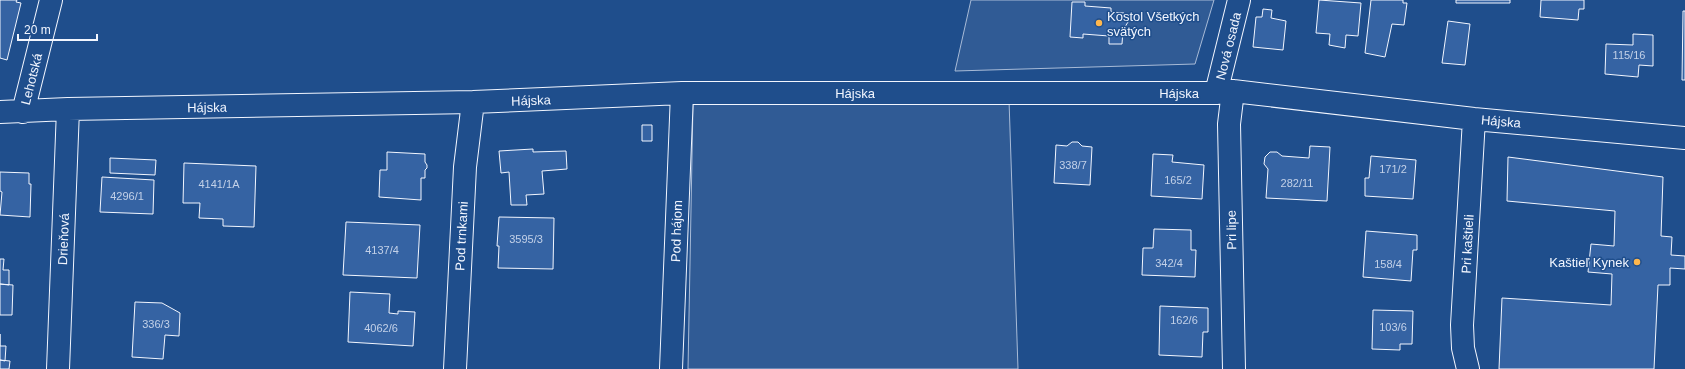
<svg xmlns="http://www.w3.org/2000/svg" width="1685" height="369" font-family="Helvetica,sans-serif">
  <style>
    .green { fill: #305b95; stroke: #a8bbd7 }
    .building { fill: #3563a3; stroke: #f2f6ff }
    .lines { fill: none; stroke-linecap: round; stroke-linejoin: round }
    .minor-casing { stroke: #f2f6ff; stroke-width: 24 }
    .minor { stroke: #1f4e8c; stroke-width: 22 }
    .poi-dot { fill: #ffb74d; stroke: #1f4e8c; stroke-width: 1.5 }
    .labels { text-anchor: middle; stroke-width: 3; stroke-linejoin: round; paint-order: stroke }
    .number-label { font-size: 11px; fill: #c3d1e8 }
    .poi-label { font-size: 13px; fill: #f2f6ff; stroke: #1f4e8c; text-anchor: start }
    .street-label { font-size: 13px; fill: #f2f6ff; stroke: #1f4e8c }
  </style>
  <rect width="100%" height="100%" fill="#1f4e8c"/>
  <!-- green -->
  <path class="green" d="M 971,0 L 1214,0 L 1195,64 L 955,71 Z
    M 1009,100 L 1018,369 L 688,369 L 693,104 Z"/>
  <!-- building -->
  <path class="building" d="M 0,0 L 17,0 L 16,2 L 21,3 L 7,60 L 0,58 Z
    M 1319,0 L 1361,3 L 1358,36 L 1346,35 L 1345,48 L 1329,45 L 1330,34 L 1316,33 Z
    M 1371,0 L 1403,0 L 1403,3 L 1407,3 L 1404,25 L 1392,24 L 1385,57 L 1365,53 Z
    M 1456,0 L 1510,0 L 1510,3 L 1456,3 Z
    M 1541,0 L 1584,0 L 1584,9 L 1579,9 L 1578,20 L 1540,17 Z
    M 1072,2 L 1085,2 L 1085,6 L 1111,8 L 1111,12 L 1124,13 L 1128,22 L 1123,30 L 1122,44 L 1109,44 L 1109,36 L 1083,34 L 1083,38 L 1070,37 Z
    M 1263,9 L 1272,10 L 1271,18 L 1286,21 L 1283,50 L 1253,47 L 1256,17 L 1262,17 Z
    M 1683,11 L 1685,11 L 1685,80 L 1682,80 Z
    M 1448,21 L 1470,24 L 1465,65 L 1442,63 Z
    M 1633,34 L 1653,35 L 1653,66 L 1639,65 L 1638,77 L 1605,74 L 1606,44 L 1633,45 Z
    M 642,125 L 652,125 L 652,141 L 642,141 Z
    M 1072,142 L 1078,142 L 1082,146 L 1092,147 L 1090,185 L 1054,183 L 1056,145 L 1067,146 Z
    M 1310,146 L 1330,147 L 1327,201 L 1266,198 L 1268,169 L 1264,164 L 1265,157 L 1270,152 L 1277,152 L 1282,156 L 1309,158 Z
    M 533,149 L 533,152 L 566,151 L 567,169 L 542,171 L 544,194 L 526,195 L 527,205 L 511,205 L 509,172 L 501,173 L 499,151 Z
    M 387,152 L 425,154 L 425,162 L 427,165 L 427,168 L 425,170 L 425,178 L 421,178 L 421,200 L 379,197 L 380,170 L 387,170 Z
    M 1153,154 L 1173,155 L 1172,162 L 1204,165 L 1202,199 L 1151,196 Z
    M 1371,156 L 1416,160 L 1413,199 L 1365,196 L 1365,178 L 1369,178 Z
    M 1508,157 L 1663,177 L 1661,236 L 1672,237 L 1671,255 L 1685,256 L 1685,269 L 1670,268 L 1670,285 L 1658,285 L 1654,369 L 1499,369 L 1502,298 L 1611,305 L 1612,274 L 1588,272 L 1591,244 L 1614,246 L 1615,211 L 1507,201 Z
    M 110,158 L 156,160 L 155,175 L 110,173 Z
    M 184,163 L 256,166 L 254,227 L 223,226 L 223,219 L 199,218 L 200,203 L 183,203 Z
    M 0,172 L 29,173 L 29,184 L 31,184 L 30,217 L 0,215 L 2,192 L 0,191 Z
    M 102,177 L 154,180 L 153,214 L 100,212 Z
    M 499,217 L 554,218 L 553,269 L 498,268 L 499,246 L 497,246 Z
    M 346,222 L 420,225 L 417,278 L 343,275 Z
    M 1154,229 L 1191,230 L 1191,250 L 1196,250 L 1195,277 L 1142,275 L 1143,248 L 1153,248 Z
    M 1366,231 L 1417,235 L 1417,250 L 1413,250 L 1411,281 L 1363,277 Z
    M 0,259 L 4,259 L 3,270 L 9,270 L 9,285 L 0,284 Z
    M 0,284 L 13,285 L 12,315 L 0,315 Z
    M 350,292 L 390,294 L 389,313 L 398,314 L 398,311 L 415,312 L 413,346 L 348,342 Z
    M 135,302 L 162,303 L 180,313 L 179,336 L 165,335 L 163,359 L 132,357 Z
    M 1160,306 L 1208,308 L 1208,332 L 1203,332 L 1202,357 L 1159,355 Z
    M 1373,310 L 1413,311 L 1412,344 L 1400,344 L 1400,350 L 1372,349 Z
    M 0,334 L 0,346 L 6,346 L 5,361 L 0,360 Z
    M 0,360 L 10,361 L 9,369 L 0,369 Z"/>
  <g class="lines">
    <!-- minor casing -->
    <g class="minor-casing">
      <path id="minor" d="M 1233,91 L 1229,124 L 1234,369
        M 1216,93 L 1239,0
        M 0,112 L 68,109 L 473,102 L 682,93 L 1216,93 L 1233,91 L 1474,119 L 1685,138
        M 23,112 L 51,0
        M 58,369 L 68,109
        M 455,369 L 465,167 L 473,102
        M 671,369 L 682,93
        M 1468,369 L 1463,348 L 1462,325 L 1474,119"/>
    </g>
    <!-- minor -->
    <use href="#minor" class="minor"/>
  </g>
  <!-- markers -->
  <g class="poi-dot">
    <circle cx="1099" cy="23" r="4"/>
    <circle cx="1637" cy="262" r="4"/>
  </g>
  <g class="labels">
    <!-- number labels -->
    <g class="number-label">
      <text x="1629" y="59">115/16</text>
      <text x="1073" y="169">338/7</text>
      <text x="1393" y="173">171/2</text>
      <text x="1178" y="184">165/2</text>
      <text x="1297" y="187">282/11</text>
      <text x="219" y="188">4141/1A</text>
      <text x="127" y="200">4296/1</text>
      <text x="526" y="243">3595/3</text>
      <text x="382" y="254">4137/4</text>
      <text x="1169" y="267">342/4</text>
      <text x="1388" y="268">158/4</text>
      <text x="1184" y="324">162/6</text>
      <text x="156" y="328">336/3</text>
      <text x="1393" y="331">103/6</text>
      <text x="381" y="332">4062/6</text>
    </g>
    <!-- poi labels -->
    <g class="poi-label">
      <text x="1107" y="21">Kostol Všetkých<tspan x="1107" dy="15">svätých</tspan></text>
      <text x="1629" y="267" text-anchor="end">Kaštieľ Kynek</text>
    </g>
    <!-- street labels -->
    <g class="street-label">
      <text transform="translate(1228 46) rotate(-76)" y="5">Nová osada</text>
      <text transform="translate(31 79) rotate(-76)" y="5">Lehotská</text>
      <text x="855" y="98">Hájska</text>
      <text x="1179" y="98">Hájska</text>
      <text transform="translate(531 100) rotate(-2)" y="5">Hájska</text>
      <text transform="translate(207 107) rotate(-1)" y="5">Hájska</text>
      <text transform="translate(1501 121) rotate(5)" y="5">Hájska</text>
      <text transform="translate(1231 230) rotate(-91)" y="5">Pri lipe</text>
      <text transform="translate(676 231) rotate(-88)" y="5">Pod hájom</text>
      <text transform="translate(461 236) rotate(-87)" y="5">Pod trnkami</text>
      <text transform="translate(63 239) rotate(-88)" y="5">Drieňová</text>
      <text transform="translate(1467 244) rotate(-87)" y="5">Pri kaštieli</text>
    </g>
  </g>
  <!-- scale -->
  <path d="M18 34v6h79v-6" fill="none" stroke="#f2f6ff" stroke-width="2"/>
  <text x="24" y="34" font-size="12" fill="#f2f6ff" stroke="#1f4e8c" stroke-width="3" paint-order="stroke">20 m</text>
</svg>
